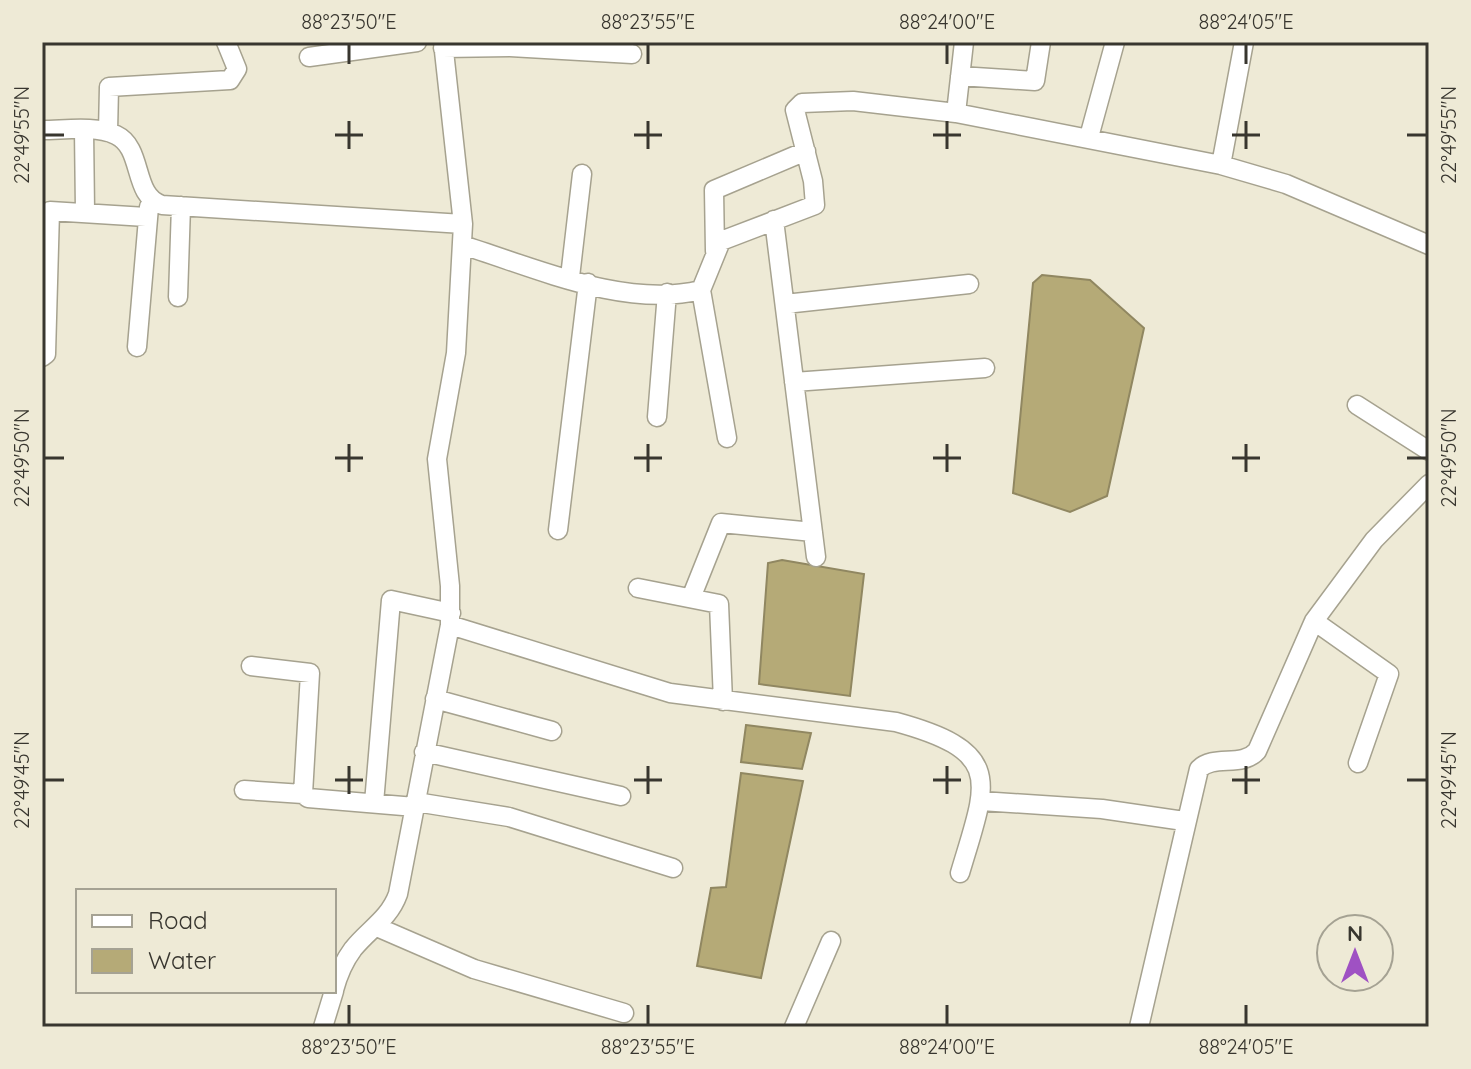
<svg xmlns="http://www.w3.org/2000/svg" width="1471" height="1069" font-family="Quicksand,sans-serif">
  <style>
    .water { fill: #b5aa77; stroke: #908761; stroke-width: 2 }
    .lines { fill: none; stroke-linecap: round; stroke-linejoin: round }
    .minor-casing { stroke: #a6a28f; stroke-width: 21 }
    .minor { stroke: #fff; stroke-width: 18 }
    .ticks { fill: none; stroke: #38362f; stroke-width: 3 }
    .neatline { fill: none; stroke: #38362f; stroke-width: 3 }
    .ticks-label { font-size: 20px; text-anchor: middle; fill: #38362f }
  </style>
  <rect width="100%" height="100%" fill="#eeead6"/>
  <!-- water -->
  <path class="water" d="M 1042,275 L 1090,280 L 1144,328 L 1107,496 L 1070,512 L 1013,493 L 1033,283 Z
    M 782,560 L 864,574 L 850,696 L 759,684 L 768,563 Z
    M 746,725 L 811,733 L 802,769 L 741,762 Z
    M 741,773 L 803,781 L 761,978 L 697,966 L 711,888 L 726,887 Z"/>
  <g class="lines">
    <!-- minor casing -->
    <g class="minor-casing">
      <path id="minor" d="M 443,48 L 510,47 L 632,54
        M 309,57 L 417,42
        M 960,76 L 1035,81 L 1041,42
        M 956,113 L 964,42
        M 42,130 C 65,130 95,125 116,135 C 144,148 132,196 162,205 L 463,224
        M 84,130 L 85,211
        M 108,132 L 109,87 L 230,80 L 237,69 L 226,42
        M 1089,137 L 1115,42
        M 1221,165 L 1244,42
        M 774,220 L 816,557
        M 462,245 C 534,267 624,309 701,290 L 721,241 L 815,205 L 813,181 L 795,110 L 802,103 L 853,101 L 956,113 L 1221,165 L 1286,184 L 1429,245
        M 715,251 L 714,190 L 806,151
        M 570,277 L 582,174
        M 701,290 L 727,438
        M 178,297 L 181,206
        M 785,304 L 969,284
        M 137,347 L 149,207
        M 42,357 L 46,354 L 50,211 L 146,217
        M 794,382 L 985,368
        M 1357,405 L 1429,451
        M 657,417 L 667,293
        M 558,530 L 588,283
        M 638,588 L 719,604 L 723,701
        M 691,598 L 721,523 L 813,532
        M 1314,621 L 1389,674 L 1358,763
        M 450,625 L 670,693 L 896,722 C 1006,752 987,782 960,873
        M 251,666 L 310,673 L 303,794 L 308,798 L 415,807
        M 435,699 L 552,731
        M 424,752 L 621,796
        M 244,790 L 303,794
        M 981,801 L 1102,809 L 1184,821
        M 416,802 L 509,817 L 673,868
        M 374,803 L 391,600 L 451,613
        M 377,927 L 474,969 L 624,1013
        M 334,990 C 338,975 344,961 353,949 C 369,929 389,919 398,894 L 450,625 L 450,586 L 437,459 L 456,353 L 463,224 L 443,42
        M 323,1027 L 334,991
        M 794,1027 L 831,941
        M 1139,1027 L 1199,769 C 1214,754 1242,768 1257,751 L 1314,621 L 1374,540 L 1429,484"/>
    </g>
    <!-- minor -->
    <use href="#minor" class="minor"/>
  </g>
  <!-- ticks -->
  <path class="ticks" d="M 349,44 L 349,64M 648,44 L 648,64M 947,44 L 947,64M 1246,44 L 1246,64M 349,121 L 349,149M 648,121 L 648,149M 947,121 L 947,149M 1246,121 L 1246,149M 44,135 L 64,135M 335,135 L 363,135M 634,135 L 662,135M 933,135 L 961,135M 1232,135 L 1260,135M 1407,135 L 1427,135M 349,444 L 349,472M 648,444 L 648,472M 947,444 L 947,472M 1246,444 L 1246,472M 44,458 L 64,458M 335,458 L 363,458M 634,458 L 662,458M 933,458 L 961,458M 1232,458 L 1260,458M 1407,458 L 1427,458M 349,766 L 349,794M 648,766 L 648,794M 947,766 L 947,794M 1246,766 L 1246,794M 44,780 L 64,780M 335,780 L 363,780M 634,780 L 662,780M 933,780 L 961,780M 1232,780 L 1260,780M 1407,780 L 1427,780M 349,1005 L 349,1025M 648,1005 L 648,1025M 947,1005 L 947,1025M 1246,1005 L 1246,1025"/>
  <!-- border -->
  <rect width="1471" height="1069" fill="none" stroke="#eeead6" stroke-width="88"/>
  <!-- legend -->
  <rect x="76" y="889" width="260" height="104" fill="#eeead6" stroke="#a5a293" stroke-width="2"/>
  <rect x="92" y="915" width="40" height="12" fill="#ffffff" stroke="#a5a293" stroke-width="2"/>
  <text x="148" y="929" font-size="24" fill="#38362f">Road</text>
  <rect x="92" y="949" width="40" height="24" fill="#b5aa77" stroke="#a5a293" stroke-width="2"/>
  <text x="148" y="969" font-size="24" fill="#38362f">Water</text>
  <!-- north arrow -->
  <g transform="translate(1355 953)"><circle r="38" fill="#eeead6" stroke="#a5a293" stroke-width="2"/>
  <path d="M0-6L14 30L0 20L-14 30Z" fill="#9f51c3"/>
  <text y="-12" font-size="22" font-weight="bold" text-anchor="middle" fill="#38362f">N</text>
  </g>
  <rect x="44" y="44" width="1383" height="981" class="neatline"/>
  <g class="ticks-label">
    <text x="349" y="29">88°23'50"E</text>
    <text x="648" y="29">88°23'55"E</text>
    <text x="947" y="29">88°24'00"E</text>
    <text x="1246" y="29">88°24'05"E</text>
    <text transform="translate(22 135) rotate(-90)" y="7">22°49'55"N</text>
    <text transform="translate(1449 135) rotate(-90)" y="7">22°49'55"N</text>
    <text transform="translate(22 458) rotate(-90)" y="7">22°49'50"N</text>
    <text transform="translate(1449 458) rotate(-90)" y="7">22°49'50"N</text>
    <text transform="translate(22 780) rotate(-90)" y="7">22°49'45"N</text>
    <text transform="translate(1449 780) rotate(-90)" y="7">22°49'45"N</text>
    <text x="349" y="1054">88°23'50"E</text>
    <text x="648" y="1054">88°23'55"E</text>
    <text x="947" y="1054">88°24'00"E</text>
    <text x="1246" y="1054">88°24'05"E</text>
  </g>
</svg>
